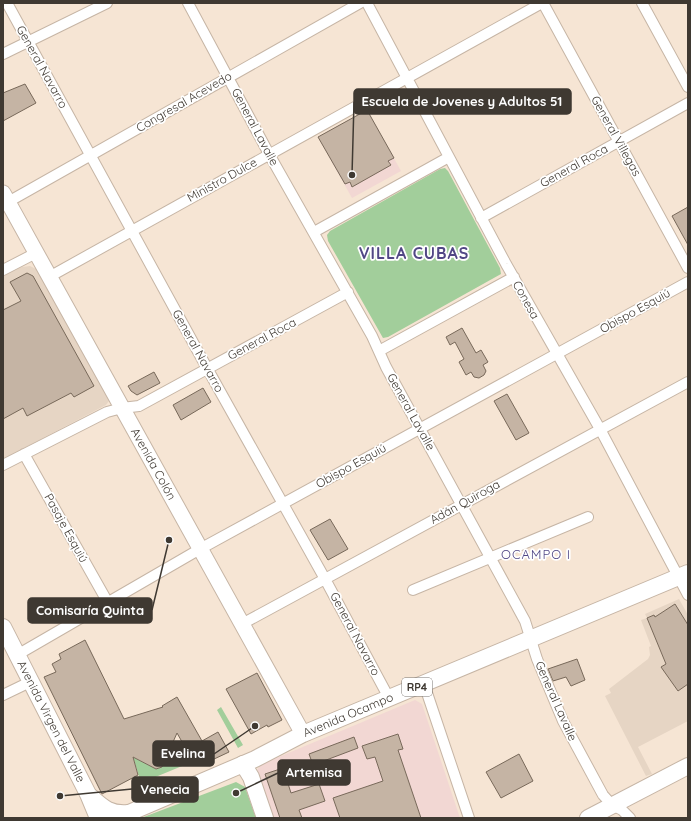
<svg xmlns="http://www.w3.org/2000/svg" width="691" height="821" font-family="Quicksand,sans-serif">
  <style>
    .commercial { fill: #e6d5c4 }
    .education { fill: #f2d7d3 }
    .green { fill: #a2ce9b }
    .building { fill: #c5b4a4; stroke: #78695a }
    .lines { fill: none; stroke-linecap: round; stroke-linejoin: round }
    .street-casing { stroke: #c6b5a5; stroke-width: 12 }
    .secondary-casing { stroke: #c6b5a5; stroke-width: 17 }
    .primary-casing { stroke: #c6b5a5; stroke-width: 18 }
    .street { stroke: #fff; stroke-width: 10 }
    .secondary { stroke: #fff; stroke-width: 15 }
    .primary { stroke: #fff; stroke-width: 16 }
    .labels { text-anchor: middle; stroke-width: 3.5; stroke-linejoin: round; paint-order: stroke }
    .shield { fill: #fff; stroke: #797470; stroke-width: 1 }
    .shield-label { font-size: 11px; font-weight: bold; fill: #3f3932 }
    .street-label { font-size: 12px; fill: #3f3932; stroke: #fff }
    .neighbourhood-label { font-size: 13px; letter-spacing: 1px; fill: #514785; stroke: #fff }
    .district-label { font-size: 16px; font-weight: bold; letter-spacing: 1px; fill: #514785; stroke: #fff }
    .leader { fill: none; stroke: #3f3932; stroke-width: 1.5 }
    .callout-dot { fill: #3f3932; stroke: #fff; stroke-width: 1.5 }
    .callout { fill: #3f3932; stroke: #3f3932; stroke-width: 1.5 }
    .callout-label { font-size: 13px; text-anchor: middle; font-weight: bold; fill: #fff }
  </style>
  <rect width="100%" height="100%" fill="#f6e5d4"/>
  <!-- commercial -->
  <path class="commercial" d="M 30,266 L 38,270 L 108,397 L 109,401 L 106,405 L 3,459 L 3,276 L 22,267 Z
    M 679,599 L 688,615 L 688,721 L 638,747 L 652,774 L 646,776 L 605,696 L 611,693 L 609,689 L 648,659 L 650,655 L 649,647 L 651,646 L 641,620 L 647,618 L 645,614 Z"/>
  <!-- education -->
  <path class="education" d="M 367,110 L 401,171 L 352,198 L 318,137 Z
    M 415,700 L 422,704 L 460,818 L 272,818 L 255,772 L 262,764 Z"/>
  <!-- green -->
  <path class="green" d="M 445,168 L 448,171 L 500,268 L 501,274 L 388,337 L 383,338 L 328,241 L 327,235 L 330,231 L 440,169 Z
    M 221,707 L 243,745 L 238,748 L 217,710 Z
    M 177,744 L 187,764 L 141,783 L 133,757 L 156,769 L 162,767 L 171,747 Z
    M 236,782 L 245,787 L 256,818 L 141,818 Z"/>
  <!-- building -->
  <path class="building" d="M 25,84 L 36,103 L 3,121 L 3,93 Z
    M 367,110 L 394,158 L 388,161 L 391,165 L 352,187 L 350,182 L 345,184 L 318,137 Z
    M 688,207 L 688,245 L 672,216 Z
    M 27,273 L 33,276 L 94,386 L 74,397 L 71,393 L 27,416 L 23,408 L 3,419 L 3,310 L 21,301 L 10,282 Z
    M 462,328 L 476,353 L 481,350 L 488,362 L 483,365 L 486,371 L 484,375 L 479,378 L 474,377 L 471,372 L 466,375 L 459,362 L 464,359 L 455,342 L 450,345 L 446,337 Z
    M 154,372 L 160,383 L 137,395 L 131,391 L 128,386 Z
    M 203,388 L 211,402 L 181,420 L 173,405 Z
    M 507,394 L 529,433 L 516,440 L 494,401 Z
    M 330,519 L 348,549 L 328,560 L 310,530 Z
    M 675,604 L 688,625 L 688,684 L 678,691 L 661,667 L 666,664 L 647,618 L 654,615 L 655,617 Z
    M 85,640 L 124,719 L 163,707 L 162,706 L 177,697 L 202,741 L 218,732 L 229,752 L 212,760 L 211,756 L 194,763 L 177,733 L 162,767 L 156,769 L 133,757 L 138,775 L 102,794 L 44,677 L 56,672 L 52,664 L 61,659 L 59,654 Z
    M 577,659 L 585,680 L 571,686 L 566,677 L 553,681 L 548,669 Z
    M 257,673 L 282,720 L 268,727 L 267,725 L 251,734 L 226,689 Z
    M 398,734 L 403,749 L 398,750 L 421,818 L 340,818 L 333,798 L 383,781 L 375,757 L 367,759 L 362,746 Z
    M 354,737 L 358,748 L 313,765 L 309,754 Z
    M 519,754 L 533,781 L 501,798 L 486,772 Z
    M 283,768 L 291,793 L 319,784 L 325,801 L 299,810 L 302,818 L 280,818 L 265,774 Z"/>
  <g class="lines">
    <!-- street casing -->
    <g class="street-casing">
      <path id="street" d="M 7,3 L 207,368 L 325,579 L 389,698
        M 188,3 L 269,154 L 372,336 L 386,367 L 525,621 L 537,659 L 563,721 L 603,795 L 612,805 L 622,810 L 630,818
        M 367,3 L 506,264 L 600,429 L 688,595
        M 543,3 L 688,268
        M 642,3 L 688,87
        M 3,54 L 107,3
        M 8,202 L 360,3
        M 481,218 L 688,103
        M 314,232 L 449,157
        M 3,270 L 36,253
        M 49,277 L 542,3
        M 379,351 L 514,277
        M 24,454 L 107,601
        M 3,465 L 107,412 L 122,408 L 139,406 L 348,292
        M 413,590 L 588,517
        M 242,624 L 688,382
        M 17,655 L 200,549 L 688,282
        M 424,684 L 469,818
        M 3,695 L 32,681"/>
    </g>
    <!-- secondary casing -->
    <g class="secondary-casing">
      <g id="secondary">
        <path id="s1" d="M 3,193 L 303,734"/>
      </g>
    </g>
    <!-- primary casing -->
    <g class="primary-casing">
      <g id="primary">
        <path id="s2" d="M 3,627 L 88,794 L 98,818"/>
        <path d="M 243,764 L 251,777 L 265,818"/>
        <path d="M 91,797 C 103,808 111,815 129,813"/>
        <path id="s3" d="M 123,818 L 129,813 L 255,759 L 303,734 L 688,573"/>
        <path d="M 588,818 L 688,766"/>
      </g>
    </g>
    <!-- street -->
    <use href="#street" class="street"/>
    <!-- secondary -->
    <use href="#secondary" class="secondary"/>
    <!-- primary -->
    <use href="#primary" class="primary"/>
  </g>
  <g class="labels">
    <!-- shield labels -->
    <rect class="shield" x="402" y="678" width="30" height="18" rx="3"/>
    <g class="shield-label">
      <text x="417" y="691">RP4</text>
    </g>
    <!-- street labels -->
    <g class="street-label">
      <text transform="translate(42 67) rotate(61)" y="4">General Navarro</text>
      <text transform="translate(184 102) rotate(-30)" y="4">Congresal Acevedo</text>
      <text transform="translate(255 127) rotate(62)" y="4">General Lavalle</text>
      <text transform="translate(616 136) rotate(61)" y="4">General Villegas</text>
      <text transform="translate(574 166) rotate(-29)" y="4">General Roca</text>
      <text transform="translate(222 180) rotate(-29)" y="4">Ministro Dulce</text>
      <text transform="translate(526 300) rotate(61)" y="4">Conesa</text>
      <text transform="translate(635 311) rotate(-29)" y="4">Obispo Esquiú</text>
      <text transform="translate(262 339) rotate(-28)" y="4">General Roca</text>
      <text transform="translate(198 351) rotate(61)" y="4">General Navarro</text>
      <text transform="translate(411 412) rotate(61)" y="4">General Lavalle</text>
      <text dy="4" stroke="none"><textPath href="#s1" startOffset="310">Avenida Colón</textPath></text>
      <text transform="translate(351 466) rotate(-29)" y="4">Obispo Esquiú</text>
      <text transform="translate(465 502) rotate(-29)" y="4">Adán Quiroga</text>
      <text transform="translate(66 528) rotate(61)" y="4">Pasaje Esquiú</text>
      <text transform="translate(355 634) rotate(62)" y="4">General Navarro</text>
      <text transform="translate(556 701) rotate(66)" y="4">General Lavalle</text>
      <text dy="4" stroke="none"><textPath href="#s3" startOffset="248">Avenida Ocampo</textPath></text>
      <text dy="4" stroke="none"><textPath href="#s2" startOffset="106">Avenida Virgen del Valle</textPath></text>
    </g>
    <!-- neighbourhood labels -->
    <g class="neighbourhood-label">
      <text x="536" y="559">OCAMPO I</text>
    </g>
    <!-- district labels -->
    <g class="district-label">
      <text x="414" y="259">VILLA CUBAS</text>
    </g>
  </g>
  <!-- callouts -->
  <path class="leader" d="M352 175L354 102M169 540L152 610M255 726L214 754M236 793L278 773M60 796L132 789"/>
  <g class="callout-dot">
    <circle cx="352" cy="175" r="4"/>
    <circle cx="169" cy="540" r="4"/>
    <circle cx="255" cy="726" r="4"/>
    <circle cx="236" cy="793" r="4"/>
    <circle cx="60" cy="796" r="4"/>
  </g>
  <g class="callout">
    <rect x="354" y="89" width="217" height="25" rx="4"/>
    <rect x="28" y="598" width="124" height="25" rx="4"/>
    <rect x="153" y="741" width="61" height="25" rx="4"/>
    <rect x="278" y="760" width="72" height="25" rx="4"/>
    <rect x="132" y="777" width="66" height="25" rx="4"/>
  </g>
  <g class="callout-label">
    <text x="462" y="106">Escuela de Jovenes y Adultos 51</text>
    <text x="90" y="615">Comisaría Quinta</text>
    <text x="183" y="758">Evelina</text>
    <text x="314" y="777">Artemisa</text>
    <text x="165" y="794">Venecia</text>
  </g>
  <!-- border -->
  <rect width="691" height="821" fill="none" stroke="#3f3932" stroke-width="8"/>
</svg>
